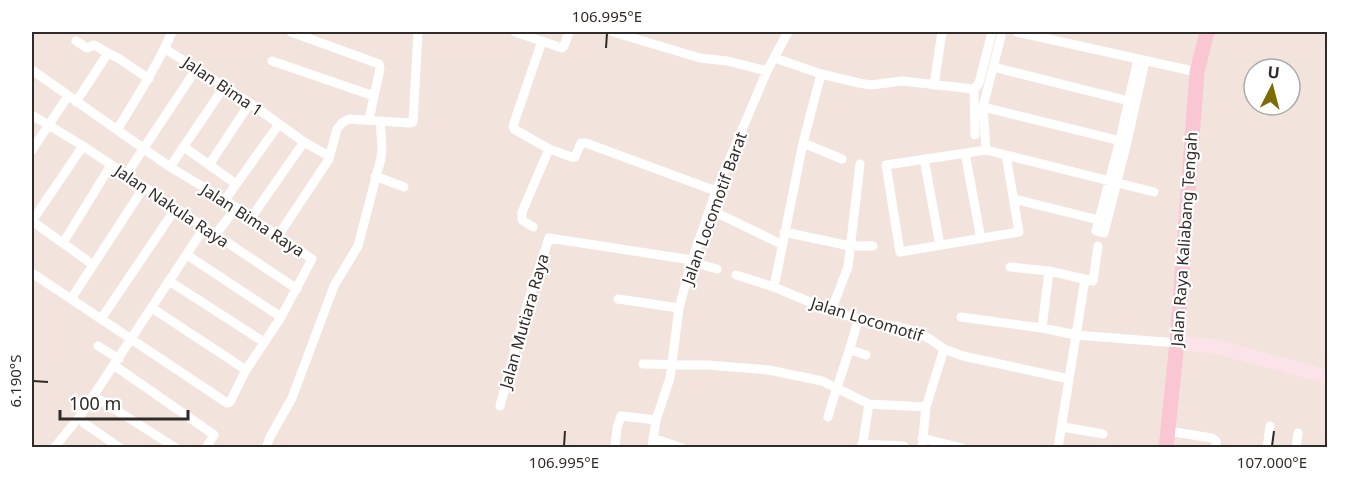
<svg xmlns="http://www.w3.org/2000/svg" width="1359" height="479" font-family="'Noto Sans',sans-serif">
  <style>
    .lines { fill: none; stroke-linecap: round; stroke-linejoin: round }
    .street { stroke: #fff; stroke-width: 9 }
    .secondary { stroke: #fce2e9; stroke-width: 14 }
    .primary { stroke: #fac6d3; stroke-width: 15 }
    .ticks { fill: none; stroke: #302b28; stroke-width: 2 }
    .labels { text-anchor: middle; stroke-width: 4.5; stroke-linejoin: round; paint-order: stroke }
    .street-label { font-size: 16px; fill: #302b28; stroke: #fff }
    .neatline { fill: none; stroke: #302b28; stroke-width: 2 }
    .ticks-label { font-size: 15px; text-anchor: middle; fill: #302b28 }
  </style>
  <rect width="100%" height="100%" fill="#f2e4dd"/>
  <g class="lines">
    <!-- street -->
    <path class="street" d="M 291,32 L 379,64 L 380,69 L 369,119
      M 515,32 L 562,48 L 564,46 L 569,32
      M 613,32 L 700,58 L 727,61 L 767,71
      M 1017,32 L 1197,72
      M 76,41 L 87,48 L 94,45 L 108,53
      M 542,41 L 513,126 L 514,129 L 549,149 L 572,157 L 575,157 L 581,143 L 586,143 L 716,191
      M 165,51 L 167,50 L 250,103 L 304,142 L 329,156
      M 775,58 L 821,74 L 859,83 L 871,85 L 902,81 L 974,89 L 979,83 L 992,32
      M 1138,59 L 1120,140 L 1096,231 L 1104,233 L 1127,142 L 1145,61
      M 272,61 L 374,96
      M 993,67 L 1133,102
      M 32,70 L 170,167 L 225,200 L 312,259 L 281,317 L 246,370 L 230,402 L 227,403 L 32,273
      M 934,85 L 942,32
      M 974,89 L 975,135
      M 76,102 L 108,53 L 118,58 L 149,79
      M 983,107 L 1125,142
      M 32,115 L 83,146 L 297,289
      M 117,130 C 137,97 157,66 172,32
      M 803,143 L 842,159
      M 184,147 L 236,184
      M 32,150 L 68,96
      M 986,150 L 983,107 L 1002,32
      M 965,153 L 981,239
      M 1006,155 L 1019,232 L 900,252 L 886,165 L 986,150 L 1154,192
      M 924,159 L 940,245
      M 209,165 L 250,103
      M 170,167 L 224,87
      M 126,175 L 197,68
      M 375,176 L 404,187
      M 1014,199 L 1099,220
      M 225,200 L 279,124
      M 711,210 L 781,244
      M 251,218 L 304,142
      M 32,221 L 83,146
      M 32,221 L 92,264
      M 533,227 L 522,220 L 522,212 L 549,149
      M 784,232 L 850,246 L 873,246
      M 215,235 L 236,208
      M 278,236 L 329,159 L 337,129 L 343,122 L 349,119 L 410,123 L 413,122 L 418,32
      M 63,243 L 111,165
      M 187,255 L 281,317
      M 691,262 L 717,269
      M 1010,267 L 1049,271 L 1093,281 L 1098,246
      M 736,275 L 774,287 L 831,311 L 886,327 L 897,326 L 916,332 L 930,339 L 944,349 L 963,356 L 1069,379
      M 169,281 L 264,342
      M 774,287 L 803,143 L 821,74
      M 71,299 L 144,187
      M 618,299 L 679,308
      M 152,308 L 246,370
      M 831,311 L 848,267 L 860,164
      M 961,317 L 1042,328 L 1076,335 L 1177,343
      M 101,319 L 176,208
      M 1042,328 L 1049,271
      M 98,346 L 119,359
      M 851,350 L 866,355
      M 643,364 L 707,365 L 769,370 L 822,381 L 869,404 L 926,407
      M 115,366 L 213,434 L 214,435 L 206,448
      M 94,396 L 176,448
      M 500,406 L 528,302 L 549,238 L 692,260
      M 828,417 C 837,384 850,353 858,319
      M 1063,427 L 1103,434
      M 1168,431 L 1212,438 L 1216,441 L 1216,448
      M 653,438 L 682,448
      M 922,438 L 962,448
      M 862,444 L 904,446
      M 615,447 L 617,428 L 621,416 L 656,420
      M 54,448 L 80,416
      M 120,448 L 84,423 L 80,416 L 204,228
      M 266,448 L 270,437 L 292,398 L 334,286 L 358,246 L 381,158 L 382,147 L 380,121
      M 652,448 L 656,420 L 670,378 L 679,308 L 692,260 L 716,191 L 767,71 L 788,32
      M 862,448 L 869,404
      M 922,448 L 926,407 L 944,349
      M 1058,448 L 1085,279
      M 1267,448 L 1270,426
      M 1296,448 L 1298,433"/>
    <!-- secondary -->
    <path class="secondary" d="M 1177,343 L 1214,346 L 1328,377"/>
    <!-- primary -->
    <path class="primary" d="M 1166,448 L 1177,343 L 1197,72 L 1207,32"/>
  </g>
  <!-- ticks -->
  <path class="ticks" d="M 606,48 L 607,33M 33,381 L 48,382M 564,446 L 565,431M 1272,446 L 1274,431"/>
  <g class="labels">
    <!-- street labels -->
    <g class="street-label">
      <text transform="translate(223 86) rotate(34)" y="6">Jalan Bima 1</text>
      <text transform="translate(172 206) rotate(34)" y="6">Jalan Nakula Raya</text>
      <text transform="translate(714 208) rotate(-70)" y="6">Jalan Locomotif Barat</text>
      <text transform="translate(253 220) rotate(33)" y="6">Jalan Bima Raya</text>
      <text transform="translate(1184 239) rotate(-86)" y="6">Jalan Raya Kaliabang Tengah</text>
      <text transform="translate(867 319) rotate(17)" y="6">Jalan Locomotif</text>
      <text transform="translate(524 321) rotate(-74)" y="6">Jalan Mutiara Raya</text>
    </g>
  </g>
  <!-- border -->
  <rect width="1359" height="479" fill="none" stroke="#ffffff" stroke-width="66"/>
  <!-- north arrow -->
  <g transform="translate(1272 87) rotate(6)"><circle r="28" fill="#ffffff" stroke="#acaaa9" stroke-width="1.5"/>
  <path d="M0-4.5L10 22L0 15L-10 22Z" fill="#7f6b04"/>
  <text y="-9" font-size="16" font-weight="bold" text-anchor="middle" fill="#302b28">U</text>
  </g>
  <!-- scale -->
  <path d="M60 410v9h128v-9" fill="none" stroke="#302b28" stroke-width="3"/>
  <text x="69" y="410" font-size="18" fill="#302b28" stroke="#ffffff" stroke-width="4.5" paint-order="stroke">100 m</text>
  <rect x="33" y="33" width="1293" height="413" class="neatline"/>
  <g class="ticks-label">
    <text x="607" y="22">106.995°E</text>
    <text transform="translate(16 381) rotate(-90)" y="5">6.190°S</text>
    <text x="564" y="468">106.995°E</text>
    <text x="1272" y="468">107.000°E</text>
  </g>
</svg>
